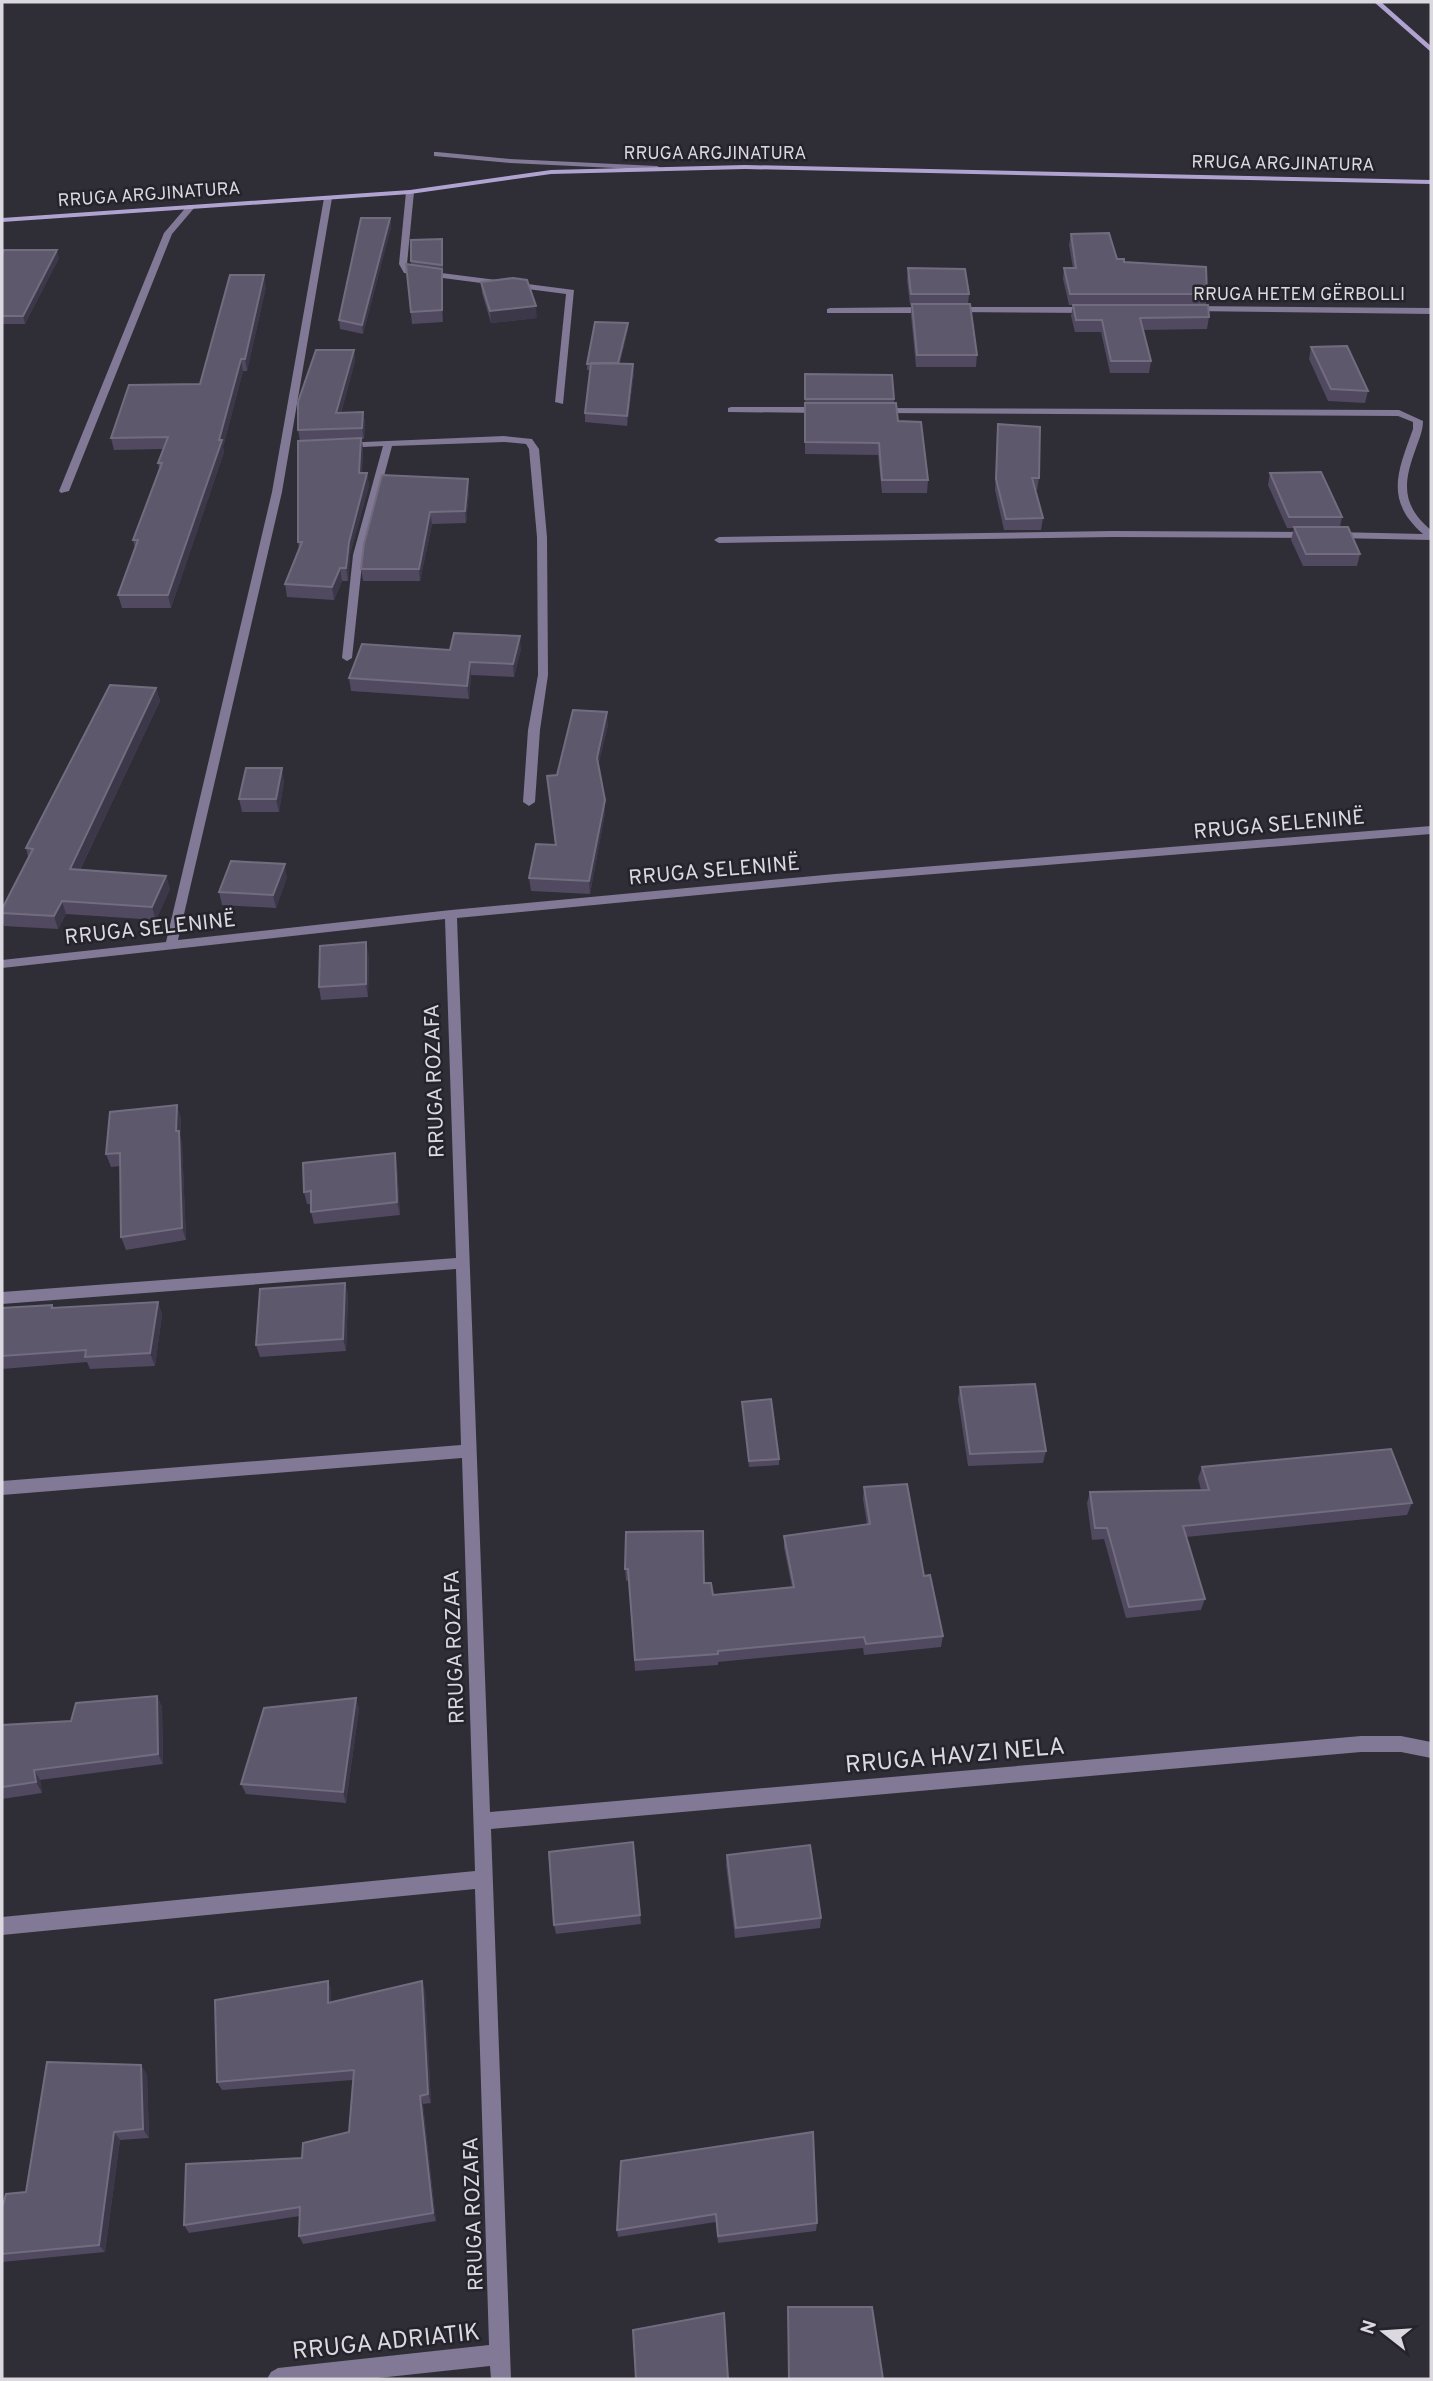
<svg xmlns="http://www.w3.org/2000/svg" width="1433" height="2381" font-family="Overpass,sans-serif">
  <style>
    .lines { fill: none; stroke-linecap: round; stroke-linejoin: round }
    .lane { fill: #817996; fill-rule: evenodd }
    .street { fill: #817996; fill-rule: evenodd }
    .secondary { fill: #b0a3d2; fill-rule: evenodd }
    .wall { fill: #504960 }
    .shaded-wall { fill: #3c3749 }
    .building { fill: #5e586d; stroke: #726c7f; stroke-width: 2 }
    .labels { text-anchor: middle; stroke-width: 5; stroke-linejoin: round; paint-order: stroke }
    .far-street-label { font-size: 18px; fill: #dbd9df; stroke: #25232b }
    .street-label { font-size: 21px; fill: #dbd9df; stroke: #25232b }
    .near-street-label { font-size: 24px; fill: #dbd9df; stroke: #25232b }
  </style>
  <rect width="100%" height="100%" fill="#2f2d35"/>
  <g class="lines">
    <!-- lane -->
    <path class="lane" d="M 437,152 L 510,159 L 657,166 L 661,168 L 657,170 L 510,163 L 434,156 L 434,152 Z"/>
    <!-- street -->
    <path class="street" d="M 410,190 L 414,192 L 407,264 L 410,269 L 574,290 L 563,404 L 555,402 L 566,294 L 404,273 L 399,264 L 406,192 Z
      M 328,196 L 332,198 L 282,492 L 178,940 L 451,910 L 835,874 L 1431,826 L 1431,834 L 835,882 L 457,918 L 490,1812 L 1361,1736 L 1401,1736 L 1431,1742 L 1431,1758 L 1401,1752 L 1361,1752 L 491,1829 L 511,2379 L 491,2379 L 490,2366 L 369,2379 L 267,2379 L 271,2372 L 278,2368 L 489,2345 L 475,1889 L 2,1935 L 2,1917 L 475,1871 L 462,1458 L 2,1495 L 2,1481 L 461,1445 L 456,1269 L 2,1304 L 2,1292 L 456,1258 L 445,919 L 2,968 L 2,960 L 166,942 L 272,492 L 324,198 Z
      M 188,205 L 195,207 L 172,234 L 69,491 L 61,493 L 59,491 L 164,233 Z
      M 1191,306 L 1431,308 L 1431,314 L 1188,311 L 1187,309 Z
      M 953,307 L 1090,307 L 1094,310 L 1090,313 L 950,312 L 950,308 Z
      M 830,308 L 929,307 L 933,310 L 929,313 L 827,313 L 827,309 Z
      M 731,407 L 824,407 L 829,410 L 824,413 L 728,412 L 728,408 Z
      M 879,408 L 1399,410 L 1423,421 C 1423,431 1419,439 1416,448 C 1403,483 1401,505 1431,530 L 1431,540 L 1335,538 L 1330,535 L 1335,532 L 1423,534 C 1384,500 1398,471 1413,429 L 1413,422 L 1398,416 L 876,413 L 876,409 Z
      M 504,436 L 532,439 L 539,449 L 547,537 L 548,675 L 540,730 L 535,802 L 529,806 L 523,802 L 528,730 L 538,675 L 537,537 L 529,449 L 526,444 L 504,442 L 392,446 L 363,555 L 352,658 L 347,661 L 342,658 L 353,555 L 383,446 L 344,448 L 341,447 L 341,443 Z
      M 1113,531 L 1311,532 L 1316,535 L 1311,538 L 1113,537 L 719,543 L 714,540 L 719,537 Z"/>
    <!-- secondary -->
    <path class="secondary" d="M 1374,2 L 1381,2 L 1431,46 L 1431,52 Z
      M 745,165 L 1431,180 L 1431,184 L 745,169 L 551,174 L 410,194 L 2,222 L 2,218 L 410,190 L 551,170 Z"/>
  </g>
  <!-- wall -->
  <path class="wall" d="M 390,218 L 391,227 L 363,334 L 340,329 L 339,320 Z
    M 1071,234 L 1124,262 L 1207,294 L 1206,305 L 1209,317 L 1207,329 L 1143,330 L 1151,361 L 1149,373 L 1110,373 L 1101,332 L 1075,332 L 1071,316 L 1073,305 L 1069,305 L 1063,279 L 1064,268 L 1073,268 L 1069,245 Z
    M 443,245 L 443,271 L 442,270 L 443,322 L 412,324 L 406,264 L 411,265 L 411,261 Z
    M 2,256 L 59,258 L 25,324 L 2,324 Z
    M 908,268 L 969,294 L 968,304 L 977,355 L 976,367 L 916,367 L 911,316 L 911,305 L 910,305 L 907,280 Z
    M 481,282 L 537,318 L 491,323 L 482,293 Z
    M 266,287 L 247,371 L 243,371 L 223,447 L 224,452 L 171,608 L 122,608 L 118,595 L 135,548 L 133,540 L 159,469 L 158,463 L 163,449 L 114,450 L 111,438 L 200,384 Z
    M 628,323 L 628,329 L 620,363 L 633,364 L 634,373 L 627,426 L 585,422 L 585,413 L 591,370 L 587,370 L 587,364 Z
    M 1311,347 L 1368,391 L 1365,403 L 1328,401 L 1309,359 Z
    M 354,350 L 355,361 L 341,413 L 363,412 L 365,423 L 364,439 L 362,439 L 363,450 L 362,473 L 367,473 L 369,486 L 350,554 L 348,581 L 342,581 L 334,600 L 287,597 L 285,584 L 299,550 L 298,542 L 300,441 L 298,430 Z
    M 805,374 L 894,399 L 894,403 L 898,421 L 928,480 L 927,493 L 882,493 L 878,455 L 805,454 Z
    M 998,424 L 1039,478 L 1037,490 L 1035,490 L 1043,518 L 1041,530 L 1004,530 L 995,490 Z
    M 1270,473 L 1342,517 L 1340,527 L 1360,554 L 1357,566 L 1303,566 L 1291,540 L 1294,528 L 1287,528 L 1268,485 Z
    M 469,491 L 466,523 L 432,524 L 420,581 L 363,581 L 361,569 L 364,544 Z
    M 521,649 L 514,677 L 471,675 L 469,699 L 351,691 L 349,678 L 450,650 Z
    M 156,688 L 160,701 L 80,870 L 166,876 L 170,889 L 156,920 L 66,914 L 58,929 L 4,926 L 2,918 L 2,909 L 28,857 L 26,848 Z
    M 608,725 L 598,766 L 605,800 L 605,813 L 590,894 L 531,891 L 529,878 L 555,845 L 547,776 L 557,775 Z
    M 284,781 L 279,812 L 242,812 L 239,799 Z
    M 287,877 L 276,908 L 222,905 L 219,892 Z
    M 369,955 L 368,997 L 321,1000 L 319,987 Z
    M 181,1118 L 180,1136 L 182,1144 L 186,1240 L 126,1250 L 121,1237 L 121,1166 L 111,1167 L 106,1154 Z
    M 397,1166 L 400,1215 L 314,1224 L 311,1212 L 311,1204 L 307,1204 L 304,1192 Z
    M 345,1283 L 348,1296 L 346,1351 L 260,1357 L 256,1345 Z
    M 158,1302 L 162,1315 L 155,1366 L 90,1369 L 87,1362 L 2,1369 L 2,1308 L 53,1308 Z
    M 960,1387 L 1046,1451 L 1043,1463 L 968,1466 L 958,1399 Z
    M 742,1402 L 779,1459 L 779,1465 L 749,1467 Z
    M 1202,1467 L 1412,1503 L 1407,1515 L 1186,1537 L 1205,1599 L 1201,1610 L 1126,1618 L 1104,1539 L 1092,1540 L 1087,1503 L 1090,1492 L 1201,1490 L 1198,1478 Z
    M 864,1487 L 924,1576 L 943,1636 L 941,1647 L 864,1655 L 863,1648 L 718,1662 L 718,1665 L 635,1671 L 629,1580 L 626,1581 L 625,1569 L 704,1583 L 713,1595 L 792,1587 L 784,1548 L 784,1536 L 867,1524 L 863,1499 Z
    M 157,1696 L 162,1707 L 163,1764 L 40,1780 L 42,1793 L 2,1799 L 2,1725 L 71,1721 Z
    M 356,1698 L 359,1709 L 346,1803 L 246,1794 L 241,1784 Z
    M 633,1842 L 641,1924 L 556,1934 L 554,1925 Z
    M 727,1855 L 821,1918 L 820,1928 L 735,1938 L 726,1865 Z
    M 328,1981 L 331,1990 L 331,2002 L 425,1990 L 431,2103 L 423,2104 L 436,2221 L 303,2244 L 299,2236 L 300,2216 L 189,2233 L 184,2225 L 349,2132 L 353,2080 L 222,2090 L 217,2082 Z
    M 147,2074 L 149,2138 L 120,2140 L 105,2252 L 2,2262 L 2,2208 L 26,2192 Z
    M 813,2132 L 817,2223 L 816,2231 L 718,2243 L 716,2222 L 618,2237 L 617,2230 Z
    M 788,2307 L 883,2379 L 788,2379 Z"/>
  <!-- shaded-wall -->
  <path class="shaded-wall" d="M 390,218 L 391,227 L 363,334 L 362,325 Z
    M 57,250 L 59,258 L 25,324 L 23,316 Z
    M 442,269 L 443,281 L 443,322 L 442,310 Z
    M 264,275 L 266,287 L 247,371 L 245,359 Z
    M 536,306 L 537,318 L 491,323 L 490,311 Z
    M 628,323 L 628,329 L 618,370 L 618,364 Z
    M 354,350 L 355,361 L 338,424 L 336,413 Z
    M 241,359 L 243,371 L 223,447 L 224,452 L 171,608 L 168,595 L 219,440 Z
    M 633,364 L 634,373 L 627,426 L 627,416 Z
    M 363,412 L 365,423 L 364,439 L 362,428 Z
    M 361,438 L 363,450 L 361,485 L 359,473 Z
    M 367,473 L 369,486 L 350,554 L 348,581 L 346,568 L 349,542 Z
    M 468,479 L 469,491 L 466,523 L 465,511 Z
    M 430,512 L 432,524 L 420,581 L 419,569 Z
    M 340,568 L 342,581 L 334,600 L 332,587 Z
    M 520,636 L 521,649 L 514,677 L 513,664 Z
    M 470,662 L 471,675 L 469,699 L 467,686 Z
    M 156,688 L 160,701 L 74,882 L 70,869 Z
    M 607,712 L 608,725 L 597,770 L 597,758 Z
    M 282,768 L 284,781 L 279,812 L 276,799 Z
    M 605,800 L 605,813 L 590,894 L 589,881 Z
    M 285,864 L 287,877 L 276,908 L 273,895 Z
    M 166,876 L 170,889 L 156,920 L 152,907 Z
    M 62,901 L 66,914 L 58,929 L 54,916 Z
    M 366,942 L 369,955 L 368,997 L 366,984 Z
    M 177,1105 L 181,1118 L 180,1136 L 182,1144 L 186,1240 L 182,1228 L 176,1131 Z
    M 395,1153 L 397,1166 L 400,1215 L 397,1202 Z
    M 345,1283 L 348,1296 L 346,1351 L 343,1339 Z
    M 158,1302 L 162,1315 L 155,1366 L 150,1353 Z
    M 157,1696 L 162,1707 L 163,1764 L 158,1754 Z
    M 356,1698 L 359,1709 L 346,1803 L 343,1792 Z
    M 34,1770 L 40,1780 L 42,1793 L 36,1782 Z
    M 328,1981 L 331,1990 L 331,2012 L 328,2003 Z
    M 422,1981 L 425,1990 L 431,2103 L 428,2094 Z
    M 141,2065 L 147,2074 L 149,2138 L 143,2129 Z
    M 420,2096 L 423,2104 L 436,2221 L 433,2213 Z
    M 114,2132 L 120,2140 L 105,2252 L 99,2245 Z"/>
  <!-- building -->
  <path class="building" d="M 361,218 L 390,218 L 362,325 L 339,320 Z
    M 1109,233 L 1117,259 L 1124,259 L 1124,262 L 1206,267 L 1207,294 L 1070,294 L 1064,268 L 1076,268 L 1071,234 Z
    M 442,239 L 442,265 L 411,261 L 411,240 Z
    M 4,250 L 57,250 L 23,316 L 2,316 L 2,256 Z
    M 406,264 L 442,269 L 442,310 L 411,312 Z
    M 908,268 L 965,269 L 969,294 L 911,294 Z
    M 230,275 L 264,275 L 245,359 L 241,359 L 219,440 L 222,440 L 168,595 L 118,595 L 138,540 L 133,540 L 162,463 L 158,463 L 168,437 L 111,438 L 129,385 L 200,384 Z
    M 513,278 L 527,280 L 536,306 L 490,311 L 481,282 Z
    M 912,304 L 970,304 L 977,355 L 917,355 Z
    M 1073,305 L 1208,305 L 1209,317 L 1140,318 L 1151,361 L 1111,361 L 1102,320 L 1076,320 Z
    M 595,322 L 628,323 L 618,363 L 587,364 Z
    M 1347,346 L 1368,391 L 1331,389 L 1311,347 Z
    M 316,350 L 354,350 L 336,413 L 363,412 L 362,428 L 298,430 L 298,402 Z
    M 591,363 L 633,364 L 627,416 L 585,413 Z
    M 805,374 L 892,375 L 894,399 L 805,399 Z
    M 805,403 L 896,403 L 898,421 L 921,422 L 928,480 L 882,480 L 879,443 L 805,442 Z
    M 998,424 L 1040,427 L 1039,478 L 1032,478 L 1043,518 L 1006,519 L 996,479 Z
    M 361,438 L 359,473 L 367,473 L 349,542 L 346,568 L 340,568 L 332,587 L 285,584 L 302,542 L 298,542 L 298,441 Z
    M 1321,472 L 1342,517 L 1289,517 L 1270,473 Z
    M 382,475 L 468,479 L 465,511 L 430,512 L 419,569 L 361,569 L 364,544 Z
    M 1294,527 L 1348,527 L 1360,554 L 1306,554 Z
    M 454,633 L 520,636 L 513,664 L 470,662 L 467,686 L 349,678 L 362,644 L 450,650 Z
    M 110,685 L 156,688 L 70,869 L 166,876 L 152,907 L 62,901 L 54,916 L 2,913 L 2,909 L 33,849 L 26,848 Z
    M 573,710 L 607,712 L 597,758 L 605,800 L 589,881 L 529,878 L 536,844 L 556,845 L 547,776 L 557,775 Z
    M 246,768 L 282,768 L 276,799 L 239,799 Z
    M 231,861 L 285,864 L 273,895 L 219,892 Z
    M 366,942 L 366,984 L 319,987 L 320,946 Z
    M 177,1105 L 176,1131 L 179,1131 L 182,1228 L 121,1237 L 120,1153 L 106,1154 L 110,1112 Z
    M 395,1153 L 397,1202 L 311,1212 L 311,1191 L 304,1192 L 303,1163 Z
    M 345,1283 L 343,1339 L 256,1345 L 260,1289 Z
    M 158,1302 L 150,1353 L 85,1357 L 86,1350 L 2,1356 L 2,1308 L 52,1305 L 52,1308 Z
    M 1035,1384 L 1046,1451 L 970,1454 L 960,1387 Z
    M 771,1399 L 779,1459 L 749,1461 L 742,1402 Z
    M 1391,1449 L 1412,1503 L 1183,1526 L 1205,1599 L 1129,1607 L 1107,1528 L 1095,1528 L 1090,1492 L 1209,1490 L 1202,1467 Z
    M 907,1484 L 924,1576 L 930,1575 L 943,1636 L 866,1644 L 864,1637 L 718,1651 L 718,1654 L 635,1660 L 628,1569 L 625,1569 L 626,1532 L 703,1531 L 704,1583 L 711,1583 L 713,1595 L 794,1587 L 784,1536 L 870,1524 L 864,1487 Z
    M 157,1696 L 158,1754 L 34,1770 L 36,1782 L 2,1787 L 2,1725 L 71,1721 L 76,1703 Z
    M 356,1698 L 343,1792 L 241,1784 L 264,1708 Z
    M 633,1842 L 640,1915 L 554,1925 L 549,1852 Z
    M 810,1845 L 821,1918 L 736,1928 L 727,1855 Z
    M 328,1981 L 328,2003 L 422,1981 L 428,2094 L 420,2096 L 433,2213 L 299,2236 L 300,2207 L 184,2225 L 186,2164 L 302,2158 L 303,2143 L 349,2132 L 354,2070 L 217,2082 L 215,2000 Z
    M 47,2062 L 141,2065 L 143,2129 L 114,2132 L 99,2245 L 2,2254 L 2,2208 L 6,2194 L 26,2192 Z
    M 813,2132 L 817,2223 L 718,2236 L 716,2214 L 617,2230 L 621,2161 Z
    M 788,2307 L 872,2307 L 883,2379 L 789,2379 Z
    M 724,2313 L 728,2379 L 636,2379 L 633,2330 Z"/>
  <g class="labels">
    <!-- far-street labels -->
    <g class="far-street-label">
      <text x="715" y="159">RRUGA ARGJINATURA</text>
      <text transform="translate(1283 163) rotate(1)" y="6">RRUGA ARGJINATURA</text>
      <text transform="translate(149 194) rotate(-4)" y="6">RRUGA ARGJINATURA</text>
      <text x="1299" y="300">RRUGA HETEM GËRBOLLI</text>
    </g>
    <!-- street labels -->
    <g class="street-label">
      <text transform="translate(1279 824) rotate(-5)" y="7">RRUGA SELENINË</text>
      <text transform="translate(714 870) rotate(-5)" y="7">RRUGA SELENINË</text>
      <text transform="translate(150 928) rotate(-6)" y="7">RRUGA SELENINË</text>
      <text transform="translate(434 1081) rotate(-92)" y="7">RRUGA ROZAFA</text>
      <text transform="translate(454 1647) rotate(-92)" y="7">RRUGA ROZAFA</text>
      <text transform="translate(473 2214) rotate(-92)" y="7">RRUGA ROZAFA</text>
    </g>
    <!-- near-street labels -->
    <g class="near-street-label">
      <text transform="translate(955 1755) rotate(-5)" y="8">RRUGA HAVZI NELA</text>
      <text transform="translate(386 2341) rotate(-6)" y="8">RRUGA ADRIATIK</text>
    </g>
  </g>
  <!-- border -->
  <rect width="1433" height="2381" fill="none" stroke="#dbd9df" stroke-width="7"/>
  <!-- north arrow -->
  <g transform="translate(1384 2332) rotate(287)" stroke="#25232b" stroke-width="5" paint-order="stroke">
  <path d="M0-5L12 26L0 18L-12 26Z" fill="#dbd9df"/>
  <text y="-10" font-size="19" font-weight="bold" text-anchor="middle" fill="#dbd9df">N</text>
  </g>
</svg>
